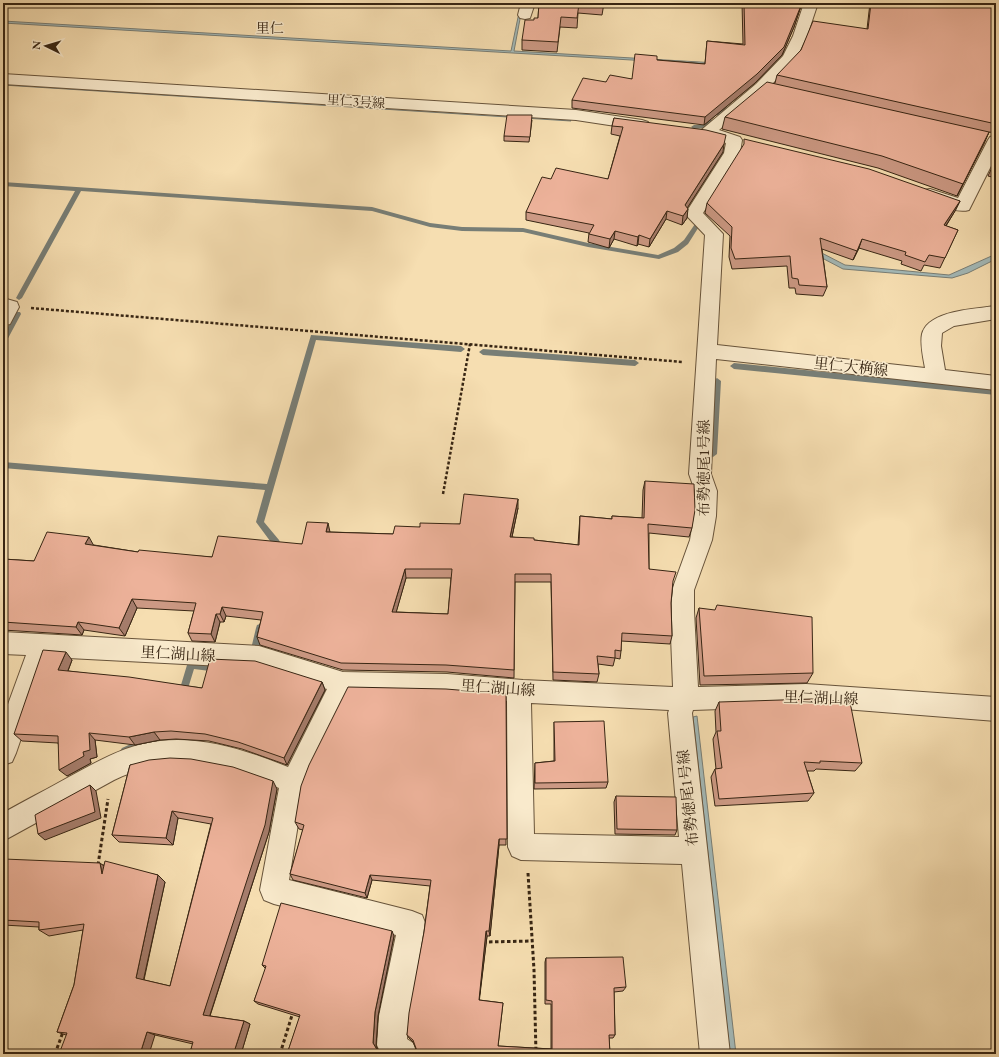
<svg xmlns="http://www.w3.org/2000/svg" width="999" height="1057" font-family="'EB Garamond','Noto Serif JP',serif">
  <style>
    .water { fill: #a3b9b8; stroke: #787e76 }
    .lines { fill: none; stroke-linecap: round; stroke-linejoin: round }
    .stream { fill: #787e76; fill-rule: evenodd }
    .minor-casing { stroke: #67533a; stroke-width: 2 }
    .path-far1 { stroke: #372513; stroke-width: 2.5; stroke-dasharray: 3 2; stroke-linecap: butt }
    .path { stroke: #372513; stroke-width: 3; stroke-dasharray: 3.5 2.5; stroke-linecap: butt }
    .minor { fill: #f9eacc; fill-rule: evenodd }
    .wall { fill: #cc9984; stroke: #372513; fill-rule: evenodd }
    .shaded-wall { fill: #a67d6c; stroke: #372513 }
    .building { fill: #edb29a; stroke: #372513; fill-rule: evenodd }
    .labels { text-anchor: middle; stroke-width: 3; stroke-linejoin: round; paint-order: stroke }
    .far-street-label { font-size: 13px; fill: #372513; stroke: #f9eacc }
    .far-quarter-label { font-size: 14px; fill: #372513; stroke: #f9eacc }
    .street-label { font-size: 15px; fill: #372513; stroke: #f9eacc }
  </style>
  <rect width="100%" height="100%" fill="#f6deb1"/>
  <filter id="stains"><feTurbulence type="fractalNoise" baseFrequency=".005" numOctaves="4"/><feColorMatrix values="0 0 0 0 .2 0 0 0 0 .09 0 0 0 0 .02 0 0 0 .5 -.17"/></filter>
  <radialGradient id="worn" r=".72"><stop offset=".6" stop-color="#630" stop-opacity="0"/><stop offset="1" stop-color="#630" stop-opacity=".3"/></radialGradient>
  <!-- water -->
  <path class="water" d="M 521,3 L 523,3 L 514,51 L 767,66 L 767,68 L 3,23 L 3,21 L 511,51 Z
    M 3,83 L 570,119 L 571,121 L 3,85 Z
    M 785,234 L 845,265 L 949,275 L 996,254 L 996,259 L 968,273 L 952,278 L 843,269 L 782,237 Z
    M 697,716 L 736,1054 L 730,1054 L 693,717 Z"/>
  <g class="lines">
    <!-- stream -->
    <path class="stream" d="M 724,106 L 729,107 L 721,115 L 717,115 L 717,113 Z
      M 710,119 L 713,121 L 706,128 L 694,129 L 691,127 L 694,125 L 702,125 Z
      M 3,182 L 372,207 L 430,223 L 462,227 L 523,228 L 588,243 L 658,255 L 674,248 L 684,240 L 695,224 L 699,224 L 700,225 L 688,244 L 678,252 L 659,259 L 588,247 L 523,232 L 462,231 L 430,227 L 372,211 L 81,191 L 22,298 L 19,300 L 16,298 L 75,191 L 3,186 Z
      M 16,312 L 20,312 L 21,314 L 5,344 L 3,345 L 3,336 Z
      M 311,335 L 461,346 L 465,349 L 461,352 L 316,340 L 264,522 L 279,540 L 284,551 L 283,553 L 280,554 L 277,553 L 273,545 L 256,522 L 265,490 L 3,468 L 3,462 L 267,484 Z
      M 483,349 L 635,360 L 639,363 L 635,366 L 483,355 L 479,352 Z
      M 734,363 L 996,389 L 996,395 L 734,369 L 730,366 Z
      M 717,378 L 721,381 L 717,454 L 713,457 L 709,454 L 713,381 Z
      M 260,624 L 263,625 L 264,628 L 259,649 L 258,652 L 255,653 L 252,652 L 251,649 L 256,628 L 257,625 Z
      M 191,661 L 218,664 L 221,665 L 222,668 L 221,671 L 218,672 L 194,669 L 186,695 L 185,698 L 182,699 L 179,698 L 178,695 L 187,665 L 188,662 Z
      M 151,735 L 154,736 L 156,739 L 154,742 L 125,755 L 122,754 L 120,751 L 122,748 Z"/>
    <!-- minor casing -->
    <g class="minor-casing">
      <path id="minor" d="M 521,3 L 535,3 L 530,18 L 525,19 L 520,18 L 518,15 Z
        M 804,3 L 818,3 L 807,36 L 795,61 L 766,90 L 719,130 L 740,137 L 742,140 L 740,153 L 703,213 L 723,234 L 717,345 L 925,368 C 923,357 920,344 922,334 C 928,310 976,309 995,306 L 996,319 L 954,326 L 942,333 L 941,346 L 945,370 L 996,376 L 996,390 L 716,359 L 711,474 L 717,491 L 716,516 L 712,540 L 694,590 L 694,611 L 698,687 L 806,684 L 996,697 L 996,721 L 806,706 L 693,710 L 692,713 L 730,1054 L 700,1054 L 682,864 L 521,860 L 512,856 L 508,847 L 507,701 L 447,696 L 350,694 L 311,772 L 303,793 L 289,880 L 412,911 L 422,915 L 426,925 L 409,1016 L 407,1039 L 413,1043 L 417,1054 L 381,1054 L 377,1045 L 379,1016 L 396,935 L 274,904 L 264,900 L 260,890 L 279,788 C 225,766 169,753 114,780 L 3,841 L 3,813 C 24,801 46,790 67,778 C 96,762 127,744 160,741 C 204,736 248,751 288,767 L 327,689 L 259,668 L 49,657 L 16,753 L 12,762 L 3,765 L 3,718 L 26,655 L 3,654 L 3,632 L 259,646 L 343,672 L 447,674 L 523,680 L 673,687 L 670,611 L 672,590 L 690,540 L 694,516 L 695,491 L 689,474 L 705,235 L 685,214 L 724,153 L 726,143 L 701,135 L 699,132 L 756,84 L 783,56 L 793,36 ZM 531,703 L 669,710 L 668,713 L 679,837 L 534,834 Z
        M 3,74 L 576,110 L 642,120 L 648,122 L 650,125 L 648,128 L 642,130 L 576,120 L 3,84 Z
        M 996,135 L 996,156 L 969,210 C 955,214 937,203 924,198 L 922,194 L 924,190 L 930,189 L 958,198 L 988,140 L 990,137 Z
        M 3,298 L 17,302 L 19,307 L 10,324 L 3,326 Z"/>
    </g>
    <!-- path-far1 -->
    <path class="path-far1" d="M 31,308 L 683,362
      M 443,494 L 470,344"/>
    <!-- path -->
    <path class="path" d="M 98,865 L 108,799
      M 528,873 L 534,970 L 536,1054
      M 483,942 L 532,941
      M 55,1054 L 63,1032
      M 280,1054 L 293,1012"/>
    <!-- minor -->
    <use href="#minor" class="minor"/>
  </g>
  <!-- wall -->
  <path class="wall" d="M 539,3 L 604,3 L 602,15 L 578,13 L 577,28 L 560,27 L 557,52 L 522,50 L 522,40 L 534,20 L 538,18 Z
    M 742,3 L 802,3 L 794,27 L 782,55 L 755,83 L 704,125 L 572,108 L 572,100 L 606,82 L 632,79 L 657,60 L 705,64 L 707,41 L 743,44 Z
    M 870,3 L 983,3 L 996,6 L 996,133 L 989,132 L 957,196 L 878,168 L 722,129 L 725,117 L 775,83 L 777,75 L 867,29 Z
    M 990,3 L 996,3 L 996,5 Z
    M 614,118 L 723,152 L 687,208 L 687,218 L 682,225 L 666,219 L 649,247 L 638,244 L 637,246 L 614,239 L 609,248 L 588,242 L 589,233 L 526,220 L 526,212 L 551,179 L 608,179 L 620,136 L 611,134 L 612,126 Z
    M 532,120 L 529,142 L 504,141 L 504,136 Z
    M 996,159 L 996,178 L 988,176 Z
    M 960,201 L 955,211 L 946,226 L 958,230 L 940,268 L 924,265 L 921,271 L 901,264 L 902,261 L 859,248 L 853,260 L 822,249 L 827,287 L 823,296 L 796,294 L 795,288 L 789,288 L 787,266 L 732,269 L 729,257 L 730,236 L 705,213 L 707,203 Z
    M 645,481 L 692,528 L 689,537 L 649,533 L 649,569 L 673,584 L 671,603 L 672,636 L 670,644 L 621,641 L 621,651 L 620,659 L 615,658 L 613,666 L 598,664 L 599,674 L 597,682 L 553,680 L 551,582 L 515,582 L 514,678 L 447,672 L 343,670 L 260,645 L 257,637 L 261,620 L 226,616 L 224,622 L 220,622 L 215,642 L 192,641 L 188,633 L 194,611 L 137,608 L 125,636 L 84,630 L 82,635 L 3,630 L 3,559 L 34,561 L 94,545 L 138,552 L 212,557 L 302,544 L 330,532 L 393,534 L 420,527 L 460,524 L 518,508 L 512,537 L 534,540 L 578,545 L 580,516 L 612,519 L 612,516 L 642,518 L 643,490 ZM 406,578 L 451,578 L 448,614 L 396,612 Z
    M 699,608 L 813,673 L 807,683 L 700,685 L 696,618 Z
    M 72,660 L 68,671 L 202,688 L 322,682 L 325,690 L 287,765 L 242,749 L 209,741 L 176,739 L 160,740 L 135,745 L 95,740 L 97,757 L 90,759 L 91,763 L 67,776 L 58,743 L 22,741 L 14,734 Z
    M 506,694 L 506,845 L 499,845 L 490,936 L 487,936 L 479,1000 L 503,1003 L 498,1046 L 551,1049 L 551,1004 L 545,1004 L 545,962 L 546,958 L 626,987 L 623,991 L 614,992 L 615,1035 L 613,1038 L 609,1038 L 610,1054 L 287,1054 L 300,1017 L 258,1004 L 254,1001 L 266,969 L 262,965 L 394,936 L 378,1016 L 376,1046 L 380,1053 L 415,1053 L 417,1051 L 413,1042 L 409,1038 L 407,1035 L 424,932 L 430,886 L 372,880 L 367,898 L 293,880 L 290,874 L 303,830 L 299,829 L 295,822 Z
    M 719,702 L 862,763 L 855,771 L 816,769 L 814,771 L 807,771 L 814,793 L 808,801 L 715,806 L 711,777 L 715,769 L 716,769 L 713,739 L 716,732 L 715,711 Z
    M 554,722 L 608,782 L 606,788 L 534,789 L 535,763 L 554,761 Z
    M 130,765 L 277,789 L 269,832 L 210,1016 L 244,1021 L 250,1024 L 241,1054 L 208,1054 L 198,1052 L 191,1049 L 193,1044 L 155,1035 L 66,1035 L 57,1032 L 74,985 L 83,930 L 49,936 L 39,930 L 39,927 L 3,925 L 3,861 L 104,865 L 158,875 L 165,882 L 144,980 L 170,986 L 211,824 L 178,818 L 173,845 L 119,842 L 112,835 Z
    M 616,796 L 677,830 L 675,835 L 615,834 L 614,802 Z"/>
  <!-- shaded-wall -->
  <path class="shaded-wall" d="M 802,3 L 794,27 L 782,55 L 755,83 L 704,125 L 705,117 Z
    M 989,132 L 984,144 L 957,196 Z
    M 724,144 L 723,152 L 684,213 L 685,205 Z
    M 960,201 L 955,211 L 940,235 L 944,225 Z
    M 688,209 L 687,218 L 682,225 L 683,216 Z
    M 667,211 L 666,219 L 649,247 L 650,239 Z
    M 615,231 L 614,239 L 609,248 L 610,239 Z
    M 639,235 L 638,244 L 637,246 L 638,237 Z
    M 862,239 L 859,248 L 853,260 L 857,251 Z
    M 518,499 L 518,508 L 510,546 L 510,537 Z
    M 328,523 L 330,532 L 326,532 Z
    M 89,537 L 94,546 L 85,544 Z
    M 405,569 L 406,578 L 394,620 L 392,612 Z
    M 132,599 L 137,608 L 125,636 L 119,628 Z
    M 222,607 L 226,616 L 224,622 L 220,614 Z
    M 216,614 L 220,622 L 215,642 L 211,634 Z
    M 78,622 L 84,630 L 82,635 L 76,627 Z
    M 66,652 L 72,660 L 65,678 L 58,670 Z
    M 322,682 L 325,690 L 287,765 L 284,758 Z
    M 3,705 L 5,707 L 3,714 Z
    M 154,732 L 160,740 L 135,745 L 129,737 Z
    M 89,733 L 95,740 L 97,757 L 90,759 L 91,763 L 67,776 L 59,770 L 83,752 Z
    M 273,781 L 277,789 L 269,832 L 209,1018 L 203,1015 Z
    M 90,785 L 96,791 L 101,818 L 45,840 L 38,834 Z
    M 172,811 L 178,818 L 173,845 L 166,838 Z
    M 499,839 L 499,845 L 490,936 L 489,931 Z
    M 100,863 L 108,869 L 102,874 Z
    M 158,875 L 165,882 L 143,982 L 136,978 Z
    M 370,875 L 372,880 L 367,898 L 365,893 Z
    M 392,931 L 394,936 L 378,1016 L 376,1046 L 380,1054 L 379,1053 L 373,1043 L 375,1012 Z
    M 486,931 L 487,936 L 479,1003 L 479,1000 Z
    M 244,1021 L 250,1024 L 241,1054 L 238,1054 L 234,1052 Z
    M 147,1032 L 155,1035 L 149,1054 L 140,1054 Z"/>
  <!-- building -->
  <path class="building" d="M 539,3 L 603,3 L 603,5 L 579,4 L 577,18 L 561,17 L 558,42 L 522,40 L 525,20 L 534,20 L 534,18 L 538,18 Z
    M 744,3 L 802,3 L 796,18 L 784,47 L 757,74 L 705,117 L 572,100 L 583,78 L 606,82 L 610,75 L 632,79 L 635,54 L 657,56 L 657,60 L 705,64 L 707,41 L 745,45 Z
    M 871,3 L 983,3 L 996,6 L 996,124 L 777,75 L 801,50 L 813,21 L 868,29 Z
    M 767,82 L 989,132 L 963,184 L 882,156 L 725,117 Z
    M 507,115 L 532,115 L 530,137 L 504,136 Z
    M 614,118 L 706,130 L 726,135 L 724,144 L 685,205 L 688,209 L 683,216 L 667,211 L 650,239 L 639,235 L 638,237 L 615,231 L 610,239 L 589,234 L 594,225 L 526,212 L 542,177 L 551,179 L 556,168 L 608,179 L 623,127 L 612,126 Z
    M 744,139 L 869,169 L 960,201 L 944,225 L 958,230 L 945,258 L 929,255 L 925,262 L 905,255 L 906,252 L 862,239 L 857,251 L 820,238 L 827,287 L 799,285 L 798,279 L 792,278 L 790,256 L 735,259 L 731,248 L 732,227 L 707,203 L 744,144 Z
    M 996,159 L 996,168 L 992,167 Z
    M 645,481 L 694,484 L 695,510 L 692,528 L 648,524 L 649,569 L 676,572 L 673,581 L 671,603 L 672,636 L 622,633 L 621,651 L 615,650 L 615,658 L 597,656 L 599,674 L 553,672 L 551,574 L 515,574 L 514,670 L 446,665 L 341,663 L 257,637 L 263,612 L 222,607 L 220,614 L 216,614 L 211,634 L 188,633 L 196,603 L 132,599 L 119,628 L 78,622 L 76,627 L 3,622 L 3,559 L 34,561 L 47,532 L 89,537 L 85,544 L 138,552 L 139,550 L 212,557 L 218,536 L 302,544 L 307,522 L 328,523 L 326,532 L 393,534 L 395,526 L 420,527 L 420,523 L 460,524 L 464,494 L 518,499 L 510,537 L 534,538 L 534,540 L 579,545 L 580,516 L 612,519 L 612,516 L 644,518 ZM 405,569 L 452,569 L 448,614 L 392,612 Z
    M 717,605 L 812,617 L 813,673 L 704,676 L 699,608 L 715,610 Z
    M 43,650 L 66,652 L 58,670 L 129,677 L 202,688 L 210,659 L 255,661 L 322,682 L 284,758 L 238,742 L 205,734 L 171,731 L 154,732 L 129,737 L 89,733 L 90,750 L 83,752 L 84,756 L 59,770 L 58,736 L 14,734 Z
    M 348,687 L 446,689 L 506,694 L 507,839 L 499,839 L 489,931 L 486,931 L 479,1000 L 503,1003 L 498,1046 L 552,1049 L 552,1001 L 546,1000 L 546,958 L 623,957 L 626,987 L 614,988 L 615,1035 L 609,1035 L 610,1054 L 287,1054 L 300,1015 L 254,1001 L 266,966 L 262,965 L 281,903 L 392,931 L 375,1012 L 373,1043 L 379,1053 L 415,1053 L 417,1051 L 413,1040 L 407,1035 L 409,1013 L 424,932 L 431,880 L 370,875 L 365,893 L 290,874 L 304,825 L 295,822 L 301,786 L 309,765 Z
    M 812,699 L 850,702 L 862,763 L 820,761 L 820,763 L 804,762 L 814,793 L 719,799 L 715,769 L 722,768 L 717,731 L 721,731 L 719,702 Z
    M 604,721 L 608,782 L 535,783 L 535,763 L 555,761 L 554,722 Z
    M 170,758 L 191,759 L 233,767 L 273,781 L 265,825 L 203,1015 L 244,1021 L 234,1052 L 204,1052 L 191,1049 L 193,1042 L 147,1032 L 140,1054 L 59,1054 L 67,1033 L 57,1032 L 74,985 L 84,924 L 39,930 L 39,922 L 3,920 L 3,861 L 4,859 L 100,863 L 102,874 L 105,861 L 158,875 L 136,978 L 170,986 L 213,818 L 172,811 L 166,838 L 112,835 L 130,765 L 149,760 Z
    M 90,785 L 95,812 L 38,834 L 35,815 Z
    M 616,796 L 676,797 L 677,830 L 617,829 Z"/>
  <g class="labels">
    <!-- far-street labels -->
    <g class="far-street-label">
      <text transform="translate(356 101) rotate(4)" y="5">里仁3号線</text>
    </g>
    <!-- far-quarter labels -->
    <g class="far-quarter-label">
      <text x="270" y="33">里仁</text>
    </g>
    <!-- street labels -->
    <g class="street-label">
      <text transform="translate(851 367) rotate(6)" y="5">里仁大桷線</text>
      <text transform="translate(704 468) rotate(-90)" y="5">布勢徳尾1号線</text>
      <text transform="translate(178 654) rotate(3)" y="5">里仁湖山線</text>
      <text transform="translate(498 688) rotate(4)" y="5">里仁湖山線</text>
      <text transform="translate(821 698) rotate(2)" y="5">里仁湖山線</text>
      <text transform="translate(688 798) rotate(-96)" y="5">布勢徳尾1号線</text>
    </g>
  </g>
  <!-- margin -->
  <rect width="999" height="1057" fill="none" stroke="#f6deb1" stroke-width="16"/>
  <rect x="4" y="4" width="991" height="1049" fill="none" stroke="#372513" stroke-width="2"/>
  <rect x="8" y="8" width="983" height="1041" fill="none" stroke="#372513"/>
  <!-- north arrow -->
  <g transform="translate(46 46) rotate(275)" stroke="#f9eacc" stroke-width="3" paint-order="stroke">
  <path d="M0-3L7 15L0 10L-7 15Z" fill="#372513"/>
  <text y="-6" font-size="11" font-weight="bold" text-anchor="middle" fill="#372513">N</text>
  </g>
  <rect width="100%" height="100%" filter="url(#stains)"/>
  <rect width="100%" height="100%" fill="url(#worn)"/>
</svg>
